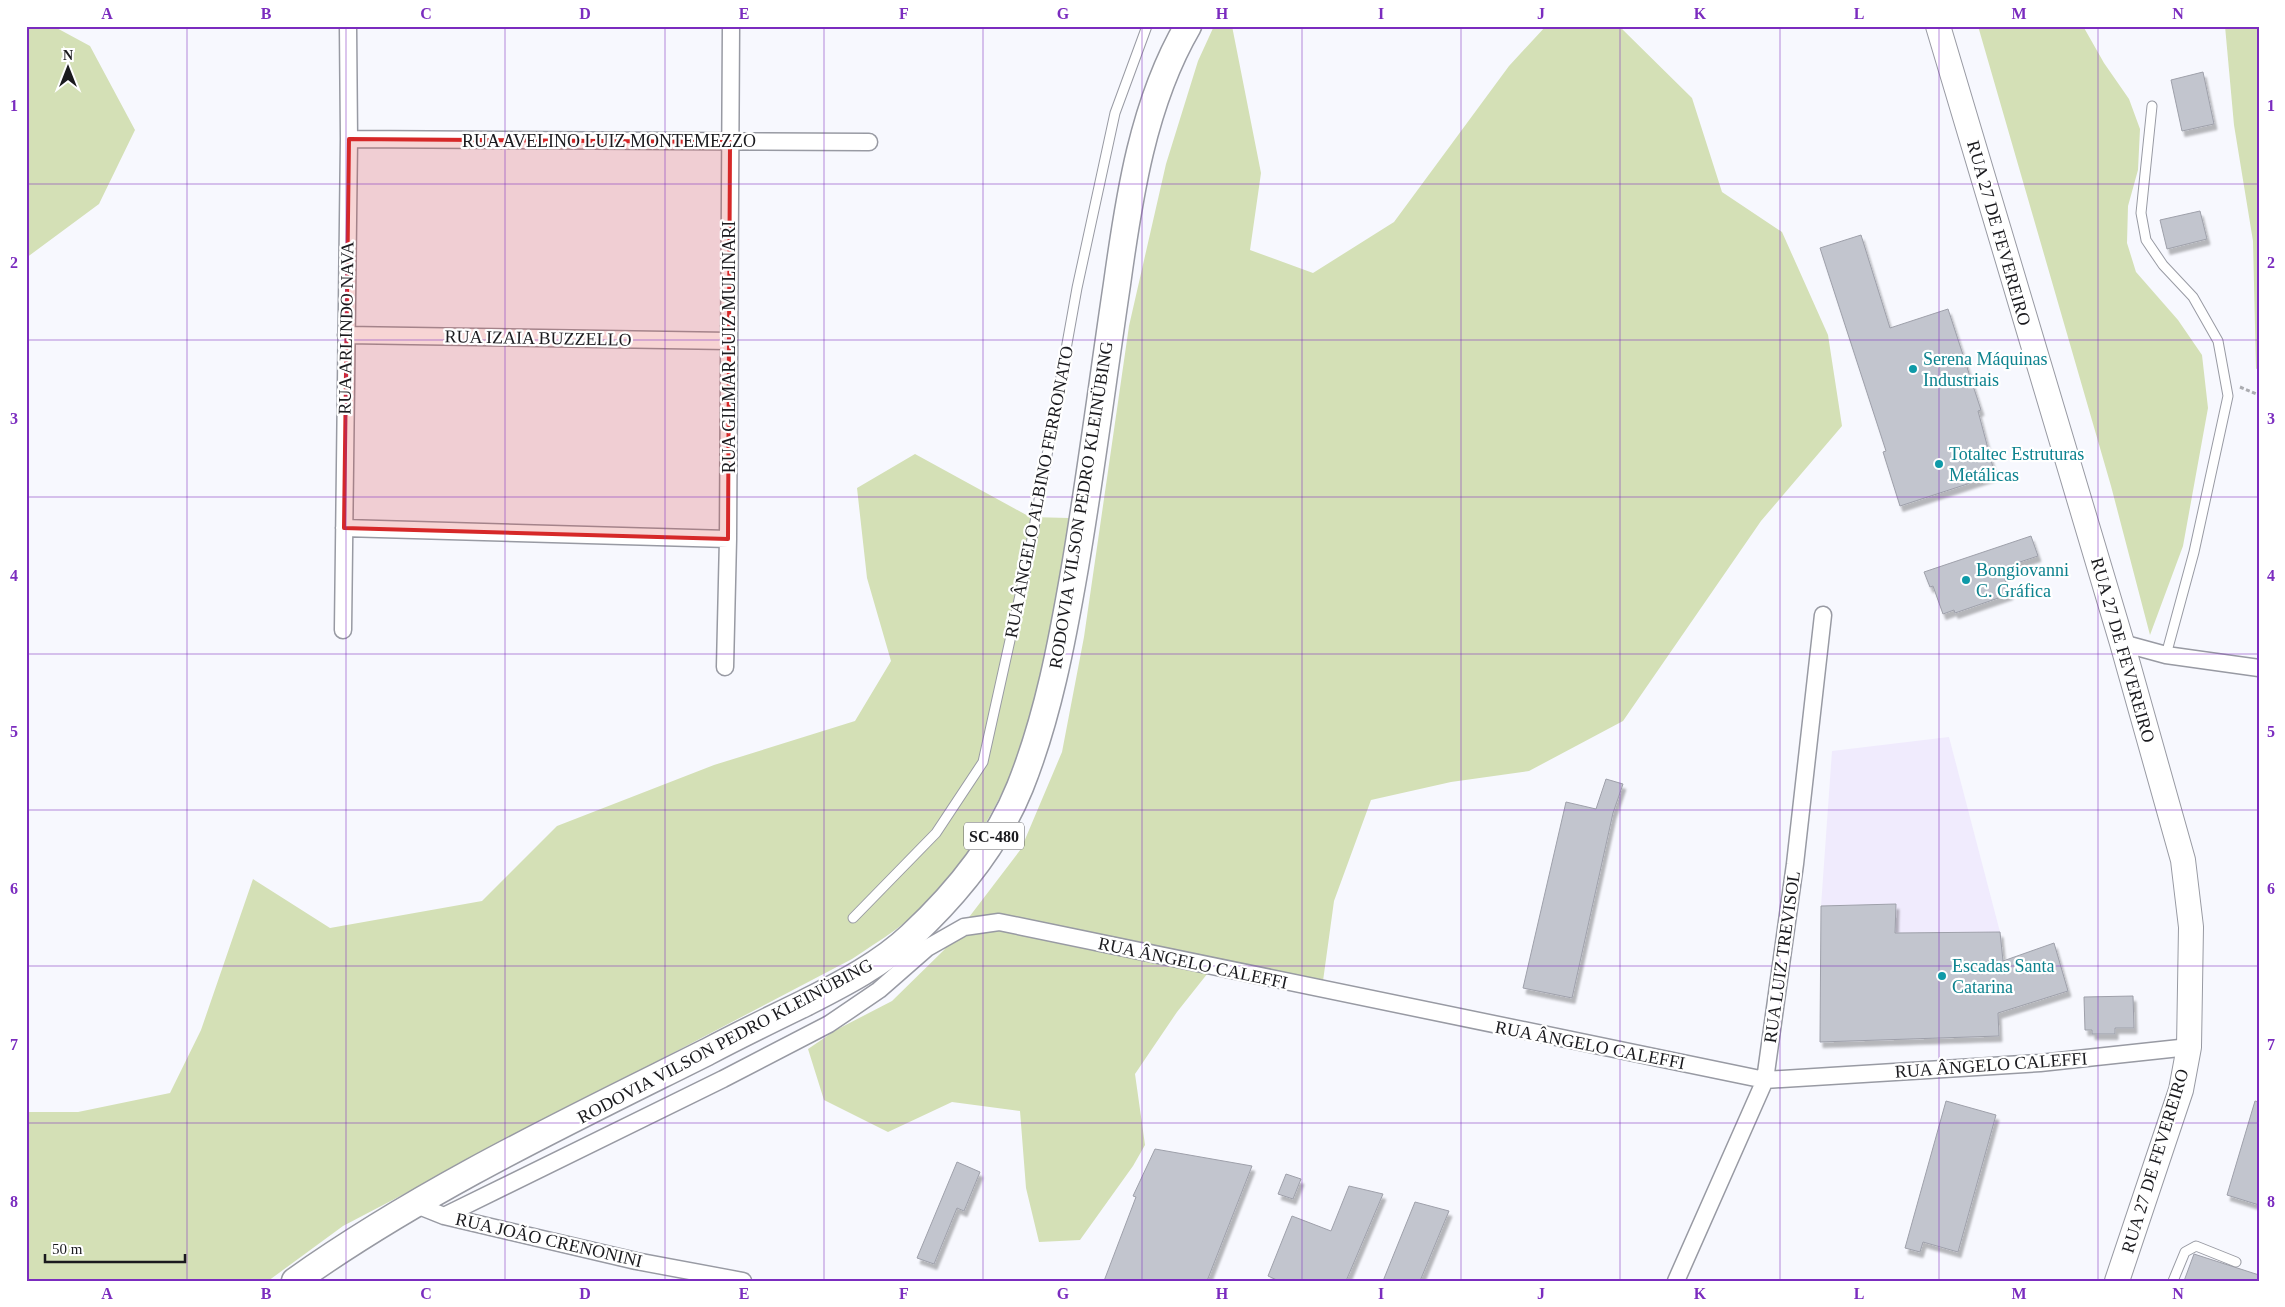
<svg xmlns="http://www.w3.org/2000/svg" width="2285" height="1307" font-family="Georgia,serif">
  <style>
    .industrial { fill: #f0ebfd }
    .green { fill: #d4e0b6 }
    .building { fill: #c2c5ce; stroke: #9ea0aa; filter: url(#shadow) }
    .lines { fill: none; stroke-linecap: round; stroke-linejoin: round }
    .lane-casing { stroke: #989aa3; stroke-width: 11 }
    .street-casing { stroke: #989aa3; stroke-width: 19 }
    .secondary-casing { stroke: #989aa3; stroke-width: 26 }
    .primary-casing { stroke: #989aa3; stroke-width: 29 }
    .path { stroke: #abacb1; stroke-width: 3; stroke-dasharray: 4 2.5; stroke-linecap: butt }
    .lane { stroke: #fff; stroke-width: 9 }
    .street { stroke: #fff; stroke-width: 16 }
    .secondary { stroke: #fff; stroke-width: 24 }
    .primary { stroke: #fff; stroke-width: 26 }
    .marked { fill: #d62828; fill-opacity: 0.2; stroke: #d62828; stroke-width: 4; stroke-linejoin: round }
    .grid { fill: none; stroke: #7b2cbf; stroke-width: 1; stroke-opacity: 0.55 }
    .culture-dot { fill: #0f9aa8; stroke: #fff; stroke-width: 2 }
    .labels { text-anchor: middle; stroke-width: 4.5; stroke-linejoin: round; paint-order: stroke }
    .shield { fill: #fff; stroke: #5f5f62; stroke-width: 1 }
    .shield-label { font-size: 16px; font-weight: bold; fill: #1a1a1e }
    .street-label { font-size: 18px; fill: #1a1a1e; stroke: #fff }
    .culture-label { font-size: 18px; fill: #0d838f; stroke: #fff; text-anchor: start }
    .neatline { fill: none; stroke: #7b2cbf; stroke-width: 2 }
    .grid-label { font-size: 16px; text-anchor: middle; font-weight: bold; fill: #7b2cbf }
  </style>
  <defs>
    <filter id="shadow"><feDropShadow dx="3" dy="5.5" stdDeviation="1" flood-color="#0004"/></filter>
  </defs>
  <rect width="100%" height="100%" fill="#f7f8fe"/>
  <!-- industrial -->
  <path class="industrial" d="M 1949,737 L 2000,932 L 1895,933 L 1895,904 L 1821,906 L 1832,751 Z"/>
  <!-- green -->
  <path class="green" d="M 26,26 L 53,26 L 90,46 L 135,130 L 99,204 L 26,258 Z
    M 1214,26 L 1232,26 L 1261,173 L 1250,250 L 1313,273 L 1394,222 L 1509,66 L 1546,26 L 1619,26 L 1692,98 L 1722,192 L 1782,232 L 1828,335 L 1842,426 L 1761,521 L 1623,721 L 1529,771 L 1451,782 L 1371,800 L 1334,901 L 1323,981 L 1219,959 L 1177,1012 L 1135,1074 L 1145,1145 L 1133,1166 L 1080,1240 L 1039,1242 L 1026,1188 L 1020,1111 L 952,1102 L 888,1132 L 824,1100 L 808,1049 L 836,1030 L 892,1001 L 944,950 L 1021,849 L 1062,752 L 1084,637 L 1129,326 L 1166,164 L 1198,61 Z
    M 1978,26 L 2083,26 L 2104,63 L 2129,99 L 2140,129 L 2138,170 L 2128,206 L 2127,243 L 2136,272 L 2178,320 L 2202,355 L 2208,408 L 2183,546 L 2150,635 L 2111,486 Z
    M 2225,26 L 2259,26 L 2259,368 L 2256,369 L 2253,241 L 2234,125 Z
    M 915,454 L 1030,517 L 1069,518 C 1059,579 1051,641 1037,701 C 1021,766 978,847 933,897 C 911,922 880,940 852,959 L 343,1226 L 268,1281 L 26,1281 L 26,1112 L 78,1112 L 170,1093 L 201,1030 L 253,879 L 330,928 L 482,901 L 557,826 L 714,765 L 855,721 L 891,661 L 867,578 L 857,488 Z"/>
  <!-- building -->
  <path class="building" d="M 2203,72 L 2214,124 L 2182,131 L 2171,80 Z
    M 2200,211 L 2207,239 L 2167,249 L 2160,220 Z
    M 1861,235 L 1890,328 L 1948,309 L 1981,410 L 1978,411 L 1995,475 L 1900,506 L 1883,452 L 1886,451 L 1820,248 Z
    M 2031,536 L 2038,556 L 2014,564 L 2016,570 L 2003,574 L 2010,594 L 1955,613 L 1954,610 L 1943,614 L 1933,586 L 1930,587 L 1924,572 Z
    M 1606,779 L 1623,784 L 1613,813 L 1572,998 L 1523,988 L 1566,802 L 1596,809 Z
    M 1896,904 L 1895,933 L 2000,932 L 2003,961 L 2054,943 L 2068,991 L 1998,1013 L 1999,1036 L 1820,1042 L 1821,906 Z
    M 2133,996 L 2134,1028 L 2115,1028 L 2115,1034 L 2092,1034 L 2092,1030 L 2085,1030 L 2084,997 Z
    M 1946,1101 L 1996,1115 L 1958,1252 L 1923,1242 L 1920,1252 L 1905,1248 Z
    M 2255,1101 L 2259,1102 L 2259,1205 L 2227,1195 Z
    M 1155,1149 L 1252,1166 L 1207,1281 L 1104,1281 L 1136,1197 L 1133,1196 Z
    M 957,1162 L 980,1172 L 964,1211 L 957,1208 L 934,1264 L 917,1258 Z
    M 1286,1174 L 1301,1179 L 1293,1199 L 1278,1194 Z
    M 1349,1186 L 1383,1194 L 1346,1281 L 1279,1281 L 1268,1276 L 1292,1216 L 1331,1231 Z
    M 1415,1202 L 1449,1211 L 1420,1281 L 1383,1281 Z
    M 2194,1254 L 2259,1275 L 2259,1281 L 2184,1281 Z"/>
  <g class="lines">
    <!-- lane casing -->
    <g class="lane-casing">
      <path id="lane" d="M 2152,106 L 2141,213 L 2146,240 L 2163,265 L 2193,297 L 2218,341 L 2228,396 L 2194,552 L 2166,655
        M 853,918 L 936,833 L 983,762 L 1030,550 L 1077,288 L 1115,113 L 1147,26
        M 2173,1281 L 2185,1252 L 2196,1246 L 2236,1262"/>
    </g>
    <!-- street casing -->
    <g class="street-casing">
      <path id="street" d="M 349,139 L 869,142
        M 346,335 L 729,341
        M 344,528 L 728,539
        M 343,630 L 349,139 L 348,26
        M 2122,643 L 2166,655 L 2259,668
        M 725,667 L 728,539 L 731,26
        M 414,1204 L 444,1216 L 636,1261 L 743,1281
        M 444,1216 L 723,1079 L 829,1024 L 879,990 L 927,948 L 964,927 L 999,922 L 1765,1080 L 2040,1063 L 2189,1047
        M 1676,1281 L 1765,1080 L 1795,864 L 1823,615"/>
    </g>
    <!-- secondary casing -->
    <g class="secondary-casing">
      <path id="secondary" d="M 1938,26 L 2122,643 L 2183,860 L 2191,927 L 2189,1047 L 2181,1090 L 2117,1281"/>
    </g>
    <!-- primary casing -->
    <g class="primary-casing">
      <path id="primary" d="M 295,1281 C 423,1190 567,1122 707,1052 C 739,1035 772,1019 805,1003 C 842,984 880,965 911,936 C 955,895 997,844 1020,787 C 1048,717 1062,642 1075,567 C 1091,473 1103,378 1117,284 C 1129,197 1143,103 1188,26"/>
    </g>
    <!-- path -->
    <path class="path" d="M 2240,387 L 2259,395"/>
    <!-- lane -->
    <use href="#lane" class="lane"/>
    <!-- street -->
    <use href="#street" class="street"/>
    <!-- secondary -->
    <use href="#secondary" class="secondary"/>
    <!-- primary -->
    <use href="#primary" class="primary"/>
  </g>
  <!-- marked area -->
  <path class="marked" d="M 349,139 L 730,142 L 728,539 L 344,528 Z"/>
  <!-- grid -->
  <path class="grid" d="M 187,26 L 187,1281M 346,26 L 346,1281M 505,26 L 505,1281M 665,26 L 665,1281M 824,26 L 824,1281M 983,26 L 983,1281M 1142,26 L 1142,1281M 1302,26 L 1302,1281M 1461,26 L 1461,1281M 1620,26 L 1620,1281M 1780,26 L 1780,1281M 1939,26 L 1939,1281M 2098,26 L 2098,1281M 26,184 L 2259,184M 26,340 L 2259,340M 26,497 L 2259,497M 26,654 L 2259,654M 26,810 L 2259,810M 26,966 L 2259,966M 26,1123 L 2259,1123"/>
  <!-- markers -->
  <g class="culture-dot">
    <circle cx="1913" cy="369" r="5"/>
    <circle cx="1939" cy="464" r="5"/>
    <circle cx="1966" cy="580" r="5"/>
    <circle cx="1942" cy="976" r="5"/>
  </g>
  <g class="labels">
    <!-- shield labels -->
    <rect class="shield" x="964" y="822.5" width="60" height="27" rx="4"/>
    <g class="shield-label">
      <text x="994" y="842">SC-480</text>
    </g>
    <!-- street labels -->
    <g class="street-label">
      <text x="609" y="147">RUA AVELINO LUIZ MONTEMEZZO</text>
      <text transform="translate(1999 233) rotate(74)" y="6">RUA 27 DE FEVEREIRO</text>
      <text transform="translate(346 328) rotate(-89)" y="6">RUA ARLINDO NAVA</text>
      <text transform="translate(538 338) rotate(1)" y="6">RUA IZAIA BUZZELLO</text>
      <text transform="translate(729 347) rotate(-90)" y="6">RUA GILMAR LUIZ MULINARI</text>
      <text transform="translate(1039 492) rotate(-79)" y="6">RUA ÂNGELO ALBINO FERRONATO</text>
      <text transform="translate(1081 505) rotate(-81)" y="6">RODOVIA VILSON PEDRO KLEINÜBING</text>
      <text transform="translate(2123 650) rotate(74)" y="6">RUA 27 DE FEVEREIRO</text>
      <text transform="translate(1782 957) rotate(-82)" y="6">RUA LUIZ TREVISOL</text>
      <text transform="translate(1193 963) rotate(12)" y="6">RUA ÂNGELO CALEFFI</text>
      <text transform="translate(725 1041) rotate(-28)" y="6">RODOVIA VILSON PEDRO KLEINÜBING</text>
      <text transform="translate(1590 1045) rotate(11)" y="6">RUA ÂNGELO CALEFFI</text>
      <text transform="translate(1991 1065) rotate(-4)" y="6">RUA ÂNGELO CALEFFI</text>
      <text transform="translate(2155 1161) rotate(-73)" y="6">RUA 27 DE FEVEREIRO</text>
      <text transform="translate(549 1240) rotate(13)" y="6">RUA JOÃO CRENONINI</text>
    </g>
    <!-- culture labels -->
    <g class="culture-label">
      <text x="1923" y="365">Serena Máquinas<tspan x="1923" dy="21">Industriais</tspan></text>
      <text x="1949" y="460">Totaltec Estruturas<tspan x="1949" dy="21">Metálicas</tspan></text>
      <text x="1976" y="576">Bongiovanni<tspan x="1976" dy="21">C. Gráfica</tspan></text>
      <text x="1952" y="972">Escadas Santa<tspan x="1952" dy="21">Catarina</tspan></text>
    </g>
  </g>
  <!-- border -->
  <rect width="2285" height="1307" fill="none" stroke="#ffffff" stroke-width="55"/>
  <!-- north arrow -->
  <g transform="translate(68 68)" stroke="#ffffff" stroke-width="4" paint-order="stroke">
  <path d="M0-4L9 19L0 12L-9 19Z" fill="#1a1a1e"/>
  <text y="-8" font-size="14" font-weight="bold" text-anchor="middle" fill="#1a1a1e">N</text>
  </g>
  <!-- scale -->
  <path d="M45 1254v8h140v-8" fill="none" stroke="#1a1a1e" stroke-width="2.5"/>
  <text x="52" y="1254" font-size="15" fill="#1a1a1e" stroke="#ffffff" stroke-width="4" paint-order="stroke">50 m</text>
  <rect x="28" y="28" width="2230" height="1252" class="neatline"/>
  <g class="grid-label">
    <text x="107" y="19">A</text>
    <text x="266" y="19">B</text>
    <text x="426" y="19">C</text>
    <text x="585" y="19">D</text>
    <text x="744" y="19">E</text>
    <text x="904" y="19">F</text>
    <text x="1063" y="19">G</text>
    <text x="1222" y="19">H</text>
    <text x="1381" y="19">I</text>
    <text x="1541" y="19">J</text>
    <text x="1700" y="19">K</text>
    <text x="1859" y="19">L</text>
    <text x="2019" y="19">M</text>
    <text x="2178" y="19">N</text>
    <text x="14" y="111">1</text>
    <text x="2271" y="111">1</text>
    <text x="14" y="268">2</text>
    <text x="2271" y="268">2</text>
    <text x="14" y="424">3</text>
    <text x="2271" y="424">3</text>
    <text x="14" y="581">4</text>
    <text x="2271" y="581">4</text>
    <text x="14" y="737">5</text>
    <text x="2271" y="737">5</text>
    <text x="14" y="894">6</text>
    <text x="2271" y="894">6</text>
    <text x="14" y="1050">7</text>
    <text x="2271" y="1050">7</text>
    <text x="14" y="1207">8</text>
    <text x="2271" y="1207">8</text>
    <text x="107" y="1299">A</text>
    <text x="266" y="1299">B</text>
    <text x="426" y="1299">C</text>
    <text x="585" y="1299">D</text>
    <text x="744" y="1299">E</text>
    <text x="904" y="1299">F</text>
    <text x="1063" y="1299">G</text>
    <text x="1222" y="1299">H</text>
    <text x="1381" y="1299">I</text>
    <text x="1541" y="1299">J</text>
    <text x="1700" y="1299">K</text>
    <text x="1859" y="1299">L</text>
    <text x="2019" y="1299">M</text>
    <text x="2178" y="1299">N</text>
  </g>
</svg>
